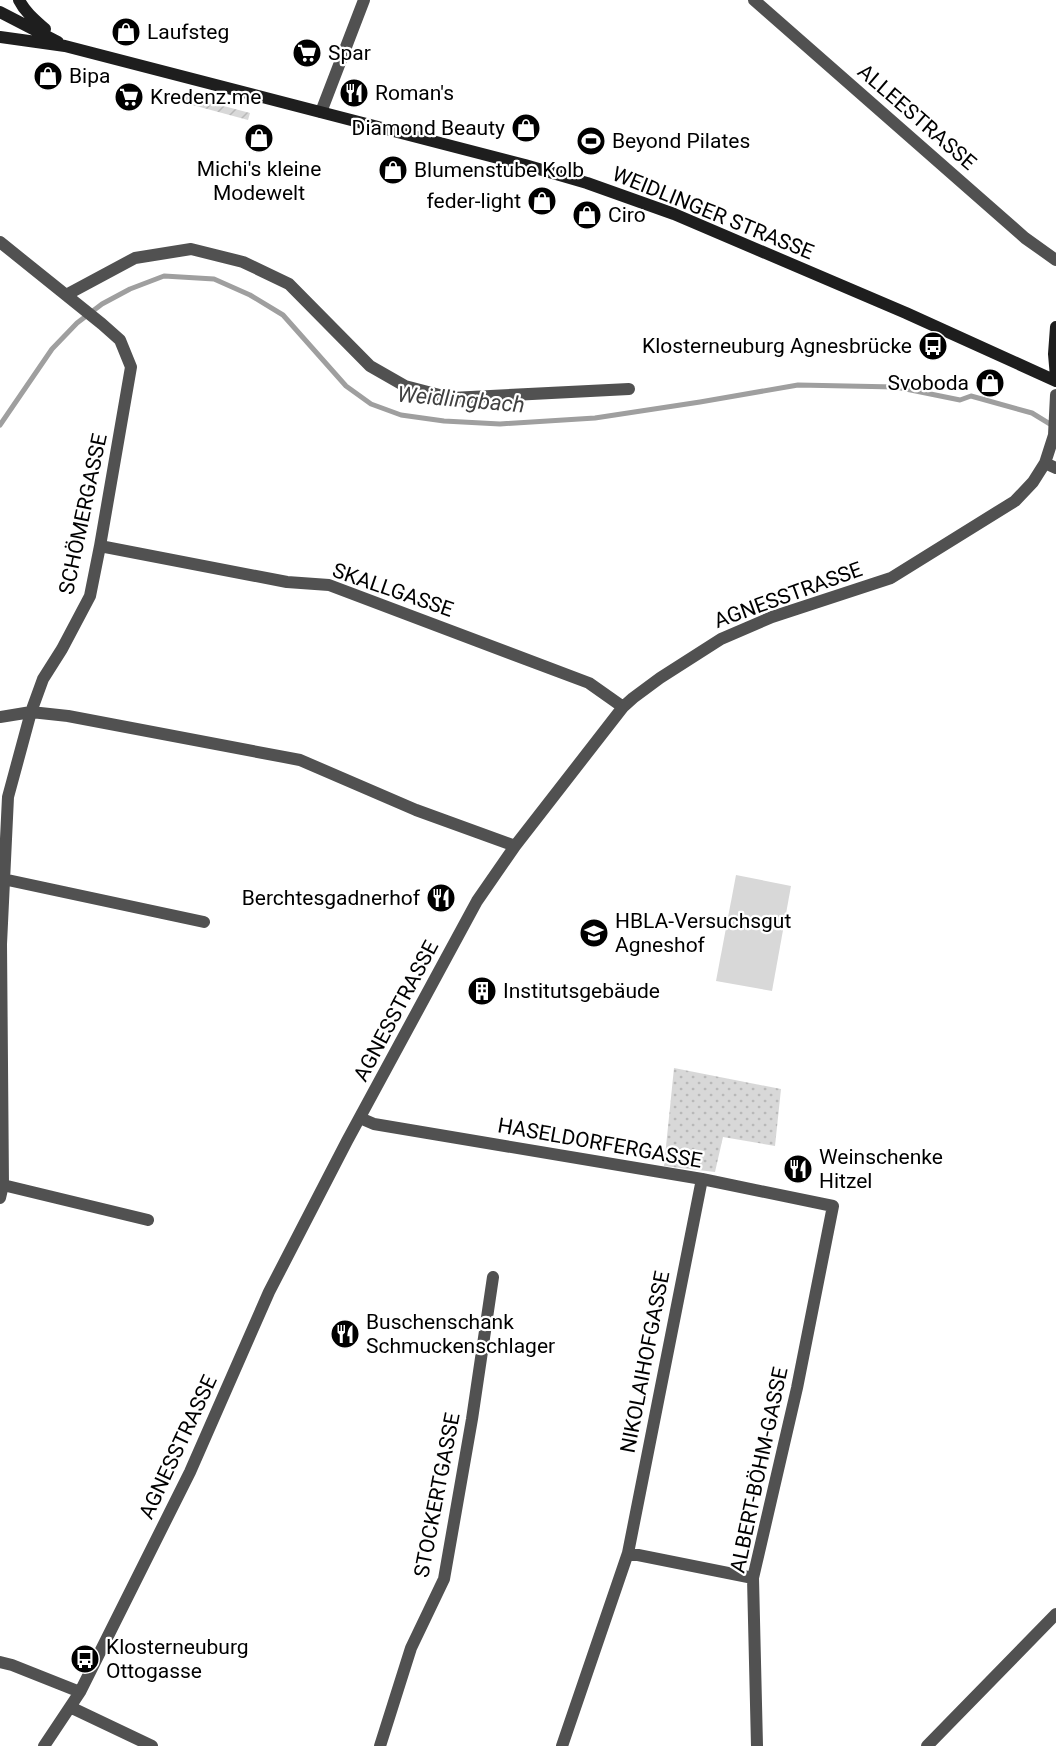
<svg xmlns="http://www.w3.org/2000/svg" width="1056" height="1746" font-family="Roboto,sans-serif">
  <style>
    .grass { fill: url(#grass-dots) }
    .park { fill: #d8d8d8 }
    .garden { fill: url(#garden-furrows) }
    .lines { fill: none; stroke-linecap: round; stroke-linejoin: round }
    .stream { stroke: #9f9f9f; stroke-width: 5 }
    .street { stroke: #515151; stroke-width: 12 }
    .secondary { stroke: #1e1e1e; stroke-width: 12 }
    .labels { text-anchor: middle; stroke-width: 4.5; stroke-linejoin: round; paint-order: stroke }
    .poi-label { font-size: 21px; fill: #000; stroke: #fff; text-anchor: start }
    .street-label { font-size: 21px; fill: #000; stroke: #fff }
    .water-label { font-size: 22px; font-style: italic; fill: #404040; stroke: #fff }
  </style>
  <defs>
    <pattern id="grass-dots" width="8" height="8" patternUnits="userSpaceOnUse" patternTransform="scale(1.5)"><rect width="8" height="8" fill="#d8d8d8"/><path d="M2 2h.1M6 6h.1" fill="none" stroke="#b8b8b8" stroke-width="1.8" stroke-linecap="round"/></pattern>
    <pattern id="garden-furrows" width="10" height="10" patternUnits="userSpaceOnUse" patternTransform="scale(1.5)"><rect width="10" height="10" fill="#d8d8d8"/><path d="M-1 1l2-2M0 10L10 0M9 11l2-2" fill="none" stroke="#b8b8b8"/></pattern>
  </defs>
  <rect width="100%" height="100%" fill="#fff"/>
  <!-- grass -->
  <path class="grass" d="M 674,1068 L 781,1089 L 775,1146 L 723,1137 L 715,1172 L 664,1166 Z"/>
  <!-- park -->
  <path class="park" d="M 736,875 L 791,886 L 772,991 L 716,981 Z"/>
  <!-- garden -->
  <path class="garden" d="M 186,96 L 250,113 L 248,120 L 185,103 Z"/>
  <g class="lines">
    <!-- stream -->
    <path class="stream" d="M 0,425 L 52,349 L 77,323 L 102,304 L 130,289 L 164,276 L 214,279 L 250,295 L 283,315 L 346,386 L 371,404 L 401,415 L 444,421 L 500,424 L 595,418 L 700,402 L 798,385 L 896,387 L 960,400 L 971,396 L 1032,413 L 1055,427"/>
    <!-- street -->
    <path class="street" d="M 754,0 L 1025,238 L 1056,260
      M 321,112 L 364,0
      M 0,242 L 102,324 L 120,340 L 131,367 L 100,546 L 90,596 L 62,649 L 43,679 L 31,712 L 8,797 L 1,944 L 3,1185 L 0,1198
      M 66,295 L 135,258 L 191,249 L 243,262 L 289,284 L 370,366 L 405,386 L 451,398 L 629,389
      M 1045,463 L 1056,468
      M 100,546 L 287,582 L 329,585 L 589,683 L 623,707
      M 0,717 L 31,712 L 68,716 L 300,760 L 416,810 L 515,846
      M 3,879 L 204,922
      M 360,1118 L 374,1124 L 702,1179 L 833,1206 L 797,1388 L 753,1578 L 757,1746
      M 3,1185 L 148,1220
      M 628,1553 L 753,1578
      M 0,1662 L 12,1665 L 80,1692
      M 70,1707 L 152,1746
      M 44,1746 L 80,1692 L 190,1472 L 269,1292 L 347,1141 L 477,901 L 515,846 L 623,707 L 633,698 L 660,678 L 721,639 L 772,617 L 891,578 L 1015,501 L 1033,482 L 1045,463 L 1054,435 L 1056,395
      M 380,1746 L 411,1648 L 444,1579 L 472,1419 L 493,1277
      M 562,1746 L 628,1553 L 702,1179
      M 927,1746 L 1056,1614"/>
    <!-- secondary -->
    <path class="secondary" d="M 19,0 C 25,12 35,20 45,29
      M 0,12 L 58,42
      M 0,37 L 65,46 L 525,165 L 587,183 L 674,214 L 906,313 L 1056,381
      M 1056,327 L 1054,354 L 1056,377"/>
  </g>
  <!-- icons -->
  <defs>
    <g id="shop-disc" transform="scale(1.5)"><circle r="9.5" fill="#000" stroke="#fff"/><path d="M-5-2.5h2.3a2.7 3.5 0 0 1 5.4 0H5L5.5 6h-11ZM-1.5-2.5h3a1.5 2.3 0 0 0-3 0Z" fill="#fff"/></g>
    <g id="supermarket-disc" transform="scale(1.5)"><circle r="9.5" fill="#000" stroke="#fff"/><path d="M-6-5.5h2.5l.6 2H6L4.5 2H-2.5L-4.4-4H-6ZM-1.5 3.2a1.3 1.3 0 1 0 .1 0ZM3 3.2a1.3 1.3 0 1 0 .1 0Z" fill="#fff"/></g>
    <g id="restaurant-disc" transform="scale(1.5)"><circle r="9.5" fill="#000" stroke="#fff"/><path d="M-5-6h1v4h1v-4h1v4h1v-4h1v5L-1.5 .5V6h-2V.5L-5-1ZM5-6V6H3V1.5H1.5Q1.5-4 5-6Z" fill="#fff"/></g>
    <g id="stadium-disc" transform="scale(1.5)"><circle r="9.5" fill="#000" stroke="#fff"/><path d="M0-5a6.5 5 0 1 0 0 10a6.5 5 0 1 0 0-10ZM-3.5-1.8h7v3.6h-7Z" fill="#fff"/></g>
    <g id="bus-disc" transform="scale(1.5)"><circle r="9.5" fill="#000" stroke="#fff"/><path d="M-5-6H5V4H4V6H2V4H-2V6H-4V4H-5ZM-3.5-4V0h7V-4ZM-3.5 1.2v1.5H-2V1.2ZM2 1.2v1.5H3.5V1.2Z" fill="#fff"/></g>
    <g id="school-disc" transform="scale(1.5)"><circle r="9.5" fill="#000" stroke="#fff"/><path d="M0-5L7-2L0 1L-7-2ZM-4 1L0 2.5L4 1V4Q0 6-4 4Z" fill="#fff"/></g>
    <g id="building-disc" transform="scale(1.5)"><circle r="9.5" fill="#000" stroke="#fff"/><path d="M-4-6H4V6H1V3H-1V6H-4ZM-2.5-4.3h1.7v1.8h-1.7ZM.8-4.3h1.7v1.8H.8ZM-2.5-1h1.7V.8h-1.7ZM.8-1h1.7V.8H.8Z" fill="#fff"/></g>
  </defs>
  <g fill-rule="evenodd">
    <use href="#shop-disc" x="126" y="32"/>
    <use href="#supermarket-disc" x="307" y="53"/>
    <use href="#shop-disc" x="48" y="76"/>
    <use href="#restaurant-disc" x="354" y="93"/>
    <use href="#supermarket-disc" x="129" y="97"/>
    <use href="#shop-disc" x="526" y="128"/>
    <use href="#shop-disc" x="259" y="138"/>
    <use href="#stadium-disc" x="591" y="141"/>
    <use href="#shop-disc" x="393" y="170"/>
    <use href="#shop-disc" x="542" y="201"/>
    <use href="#shop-disc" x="587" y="215"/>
    <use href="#bus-disc" x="933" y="346"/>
    <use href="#shop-disc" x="990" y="383"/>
    <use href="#restaurant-disc" x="441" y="898"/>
    <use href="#school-disc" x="594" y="933"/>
    <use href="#building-disc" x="482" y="991"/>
    <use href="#restaurant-disc" x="798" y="1169"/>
    <use href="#restaurant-disc" x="345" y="1334"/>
    <use href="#bus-disc" x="85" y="1659"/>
  </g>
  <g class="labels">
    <!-- poi labels -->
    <g class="poi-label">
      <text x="147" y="39">Laufsteg</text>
      <text x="328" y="60">Spar</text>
      <text x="69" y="83">Bipa</text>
      <text x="375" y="100">Roman's</text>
      <text x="150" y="104">Kredenz.me</text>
      <text x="505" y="135" text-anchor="end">Diamond Beauty</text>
      <text x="612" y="148">Beyond Pilates</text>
      <text x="259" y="176" text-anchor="middle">Michi's kleine<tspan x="259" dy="24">Modewelt</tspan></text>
      <text x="414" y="177">Blumenstube Kolb</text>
      <text x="521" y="208" text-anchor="end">feder-light</text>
      <text x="608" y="222">Ciro</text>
      <text x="912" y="353" text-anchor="end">Klosterneuburg Agnesbrücke</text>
      <text x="969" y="390" text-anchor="end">Svoboda</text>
      <text x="420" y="905" text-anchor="end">Berchtesgadnerhof</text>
      <text x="615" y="928">HBLA-Versuchsgut<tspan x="615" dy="24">Agneshof</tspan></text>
      <text x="503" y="998">Institutsgebäude</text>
      <text x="819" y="1164">Weinschenke<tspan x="819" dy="24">Hitzel</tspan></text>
      <text x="366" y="1329">Buschenschank<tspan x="366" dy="24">Schmuckenschlager</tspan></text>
      <text x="106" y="1654">Klosterneuburg<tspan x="106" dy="24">Ottogasse</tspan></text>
    </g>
    <!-- street labels -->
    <g class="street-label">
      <text transform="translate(917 117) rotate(41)" y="7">ALLEESTRASSE</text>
      <text transform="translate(713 213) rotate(22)" y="7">WEIDLINGER STRASSE</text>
      <text transform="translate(83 514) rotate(-78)" y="7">SCHÖMERGASSE</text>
      <text transform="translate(393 590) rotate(19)" y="7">SKALLGASSE</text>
      <text transform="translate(788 595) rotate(-20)" y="7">AGNESSTRASSE</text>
      <text transform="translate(396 1011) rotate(-62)" y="7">AGNESSTRASSE</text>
      <text transform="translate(600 1143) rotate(10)" y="7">HASELDORFERGASSE</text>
      <text transform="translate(645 1362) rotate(-79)" y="7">NIKOLAIHOFGASSE</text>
      <text transform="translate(178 1447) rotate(-65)" y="7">AGNESSTRASSE</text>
      <text transform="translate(759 1470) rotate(-78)" y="7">ALBERT-BÖHM-GASSE</text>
      <text transform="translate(437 1495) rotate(-79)" y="7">STOCKERTGASSE</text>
    </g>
    <!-- water labels -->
    <g class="water-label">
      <text transform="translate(461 399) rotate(5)" y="8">Weidlingbach</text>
    </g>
  </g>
</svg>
